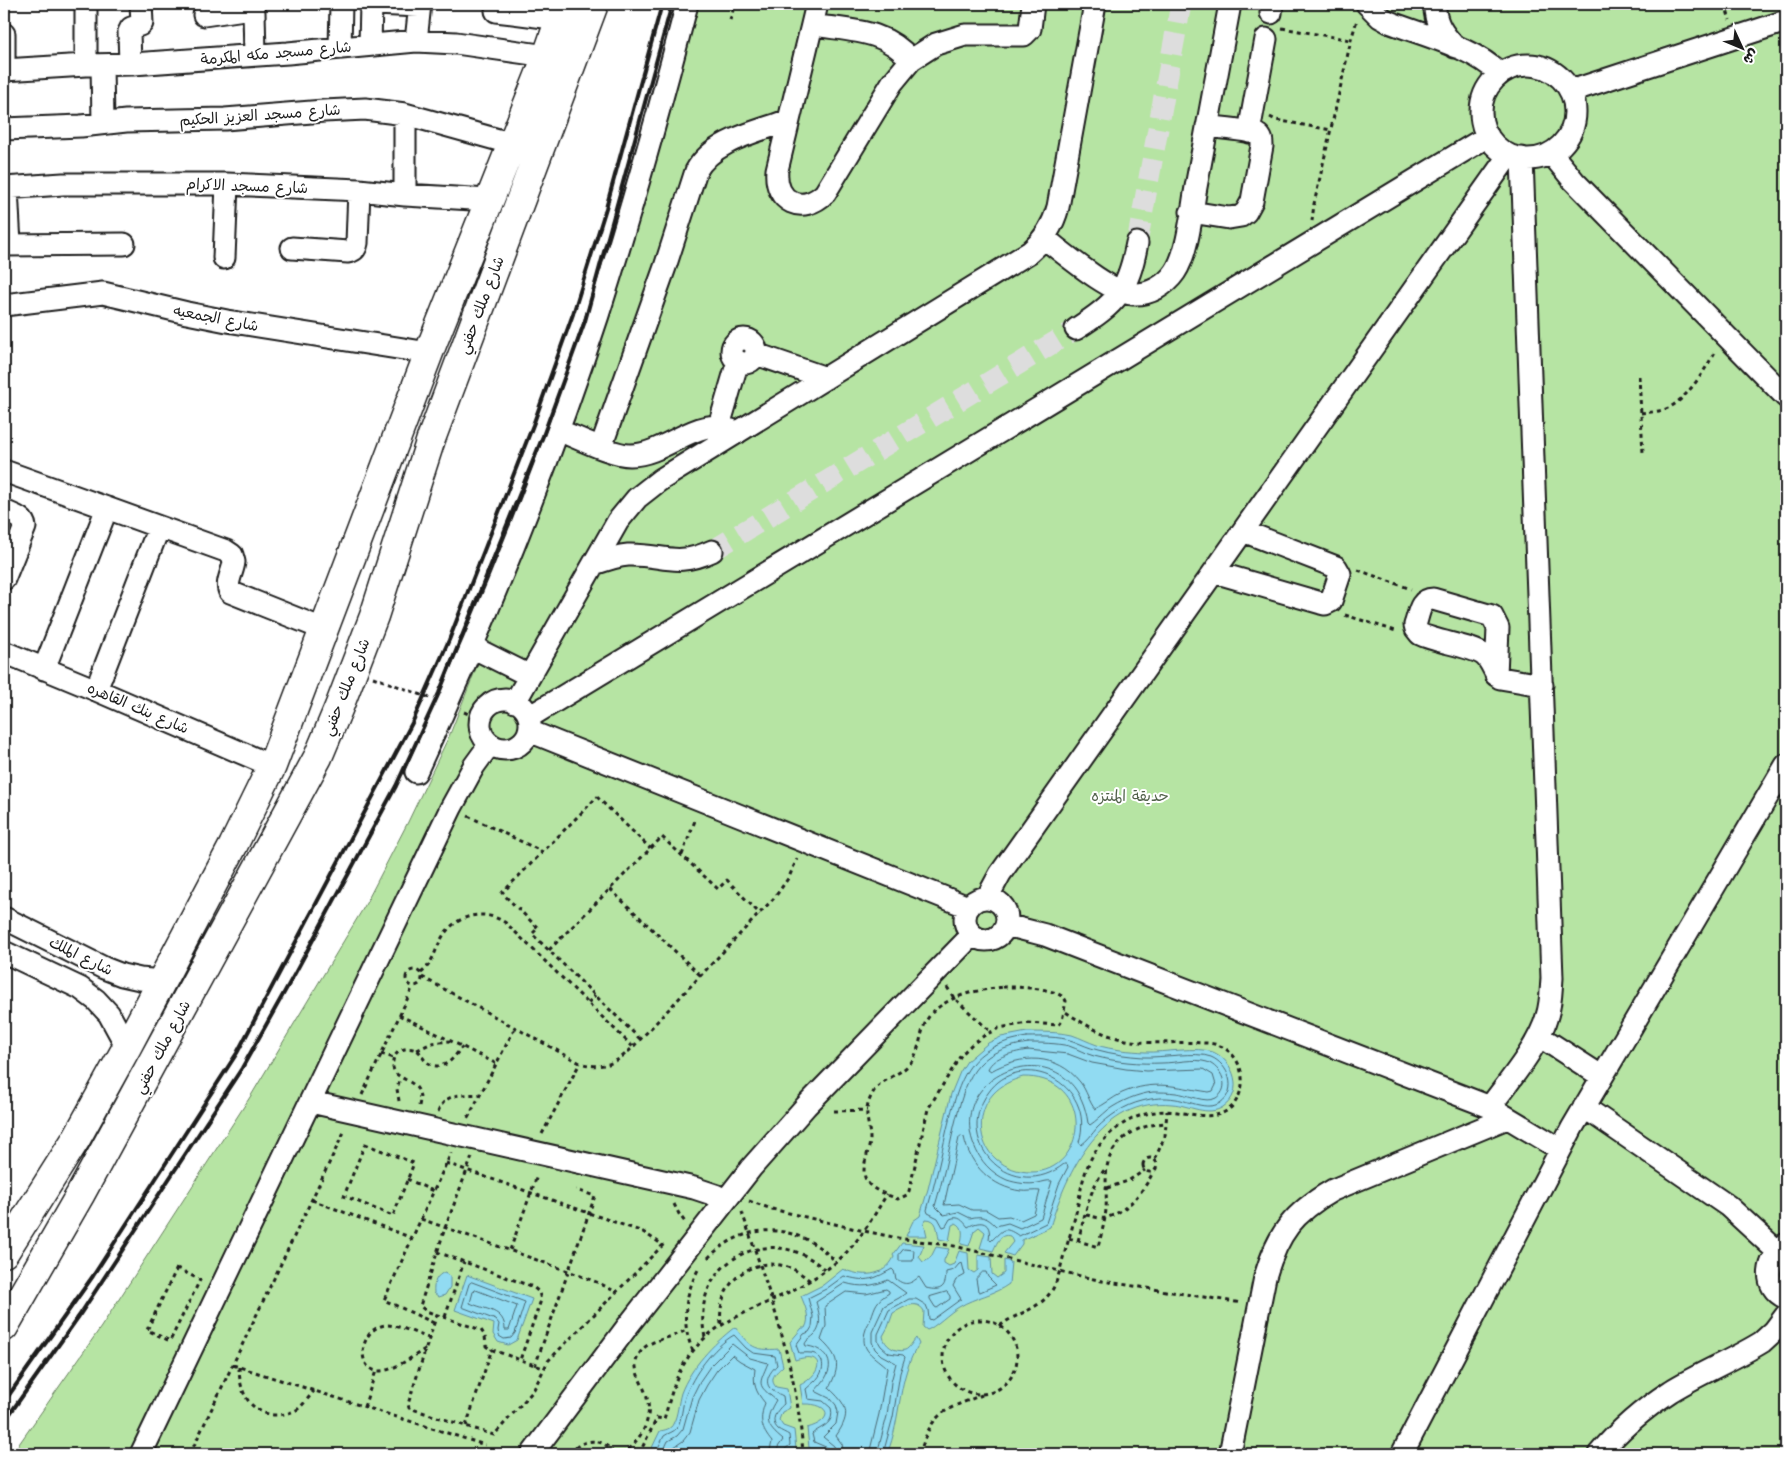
<svg xmlns="http://www.w3.org/2000/svg" width="1790" height="1458" font-family="'Architects Daughter','Playpen Sans Arabic',sans-serif">
  <style>
    .green { fill: #b6e4a3; stroke: #698060 }
    .water { fill: #91dbf2; stroke: #628f9c; fill-rule: evenodd }
    .lines { fill: none; stroke-linecap: round; stroke-linejoin: round }
    .shore { stroke: #4b6872; stroke-width: 1 }
    .minor-tunnel { stroke: #ddd; stroke-width: 21; stroke-dasharray: 21 11; stroke-linecap: butt }
    .minor-casing { stroke: #1c1c1c; stroke-width: 25 }
    .highway-casing { stroke: #1c1c1c; stroke-width: 31 }
    .path { stroke: #1c1c1c; stroke-width: 3; stroke-dasharray: 4 4; stroke-linecap: butt }
    .minor { stroke: #fff; stroke-width: 21 }
    .highway { stroke: #fff; stroke-width: 28 }
    .rail { stroke: #1c1c1c; stroke-width: 4 }
    .path-bridge { stroke: #1c1c1c; stroke-width: 3; stroke-dasharray: 4 4; stroke-linecap: butt }
    .labels { text-anchor: middle; stroke-width: 4; stroke-linejoin: round; paint-order: stroke }
    .street-label { font-size: 15px; fill: #1c1c1c; stroke: #fff }
    .park-label { font-size: 15px; fill: #52624b; stroke: #fff }
  </style>
  <rect width="100%" height="100%" fill="#fff"/>
  <filter id="ink" filterUnits="userSpaceOnUse"><feTurbulence type="fractalNoise" baseFrequency=".02" numOctaves="2"/><feDisplacementMap in="SourceGraphic" scale="10" xChannelSelector="R" yChannelSelector="G"/><feConvolveMatrix kernelMatrix="1 2 1 2 8 2 1 2 1" color-interpolation-filters="sRGB"/></filter>
  <g filter="url(#ink)">
    <!-- green -->
    <path class="green" d="M 696,4 L 1786,4 L 1786,1454 L 12,1454 L 101,1327 L 252,1094 L 364,907 L 408,822 L 450,734 L 503,600 Z"/>
    <!-- water -->
    <path class="water" d="M 1027,1032 C 1042,1032 1058,1032 1072,1035 C 1081,1038 1088,1042 1097,1045 C 1112,1050 1130,1051 1145,1052 C 1164,1053 1197,1046 1213,1052 C 1234,1061 1245,1092 1223,1107 C 1208,1117 1189,1105 1172,1104 C 1102,1097 1067,1171 1050,1227 L 1022,1240 L 1022,1244 L 1013,1256 L 1004,1253 L 1013,1242 L 1010,1236 C 1000,1233 997,1243 993,1251 L 980,1248 L 985,1232 L 979,1227 L 974,1231 L 969,1246 L 961,1244 C 962,1236 965,1227 956,1223 L 952,1225 L 949,1241 L 939,1239 C 937,1230 938,1219 926,1219 L 924,1223 L 927,1236 L 906,1236 L 913,1221 L 920,1216 L 928,1189 L 951,1094 L 960,1072 L 967,1061 L 988,1043 L 1001,1037 ZM 1023,1077 C 1097,1076 1088,1173 1031,1172 C 1018,1172 1007,1168 996,1159 C 977,1143 977,1112 993,1094 C 1001,1085 1012,1080 1023,1077 Z
      M 902,1243 L 924,1245 L 919,1257 L 923,1262 L 926,1261 L 931,1257 L 936,1247 L 949,1249 L 944,1260 L 944,1263 L 949,1266 L 954,1264 L 959,1251 L 968,1253 L 969,1270 L 974,1273 L 978,1270 L 978,1255 L 991,1257 L 992,1274 L 997,1278 L 1004,1273 L 1004,1260 L 1011,1262 L 1009,1284 C 994,1295 975,1297 959,1307 C 950,1312 934,1328 927,1330 L 923,1327 L 924,1311 C 916,1298 903,1308 893,1313 L 888,1327 L 883,1336 C 884,1345 895,1353 905,1350 C 909,1349 913,1341 916,1338 L 919,1344 C 897,1377 902,1418 887,1454 L 828,1454 L 820,1450 L 809,1448 L 807,1428 C 834,1421 832,1403 803,1404 L 800,1385 C 824,1373 825,1350 795,1360 L 790,1342 L 802,1328 L 805,1328 C 811,1318 805,1306 801,1296 L 823,1285 L 843,1269 C 861,1277 884,1278 894,1257 L 893,1255 Z
      M 446,1272 L 450,1277 L 450,1287 L 445,1295 L 439,1297 L 434,1293 C 433,1284 436,1274 446,1272 Z
      M 467,1275 L 532,1299 L 517,1340 L 508,1345 L 498,1342 L 493,1334 L 494,1324 L 455,1310 Z
      M 735,1327 C 750,1347 754,1351 779,1349 L 783,1366 C 777,1372 768,1378 776,1387 L 787,1389 L 790,1408 L 782,1412 L 779,1420 L 783,1426 L 794,1430 L 796,1449 L 786,1454 L 649,1454 L 660,1431 C 665,1430 671,1429 673,1424 C 678,1415 678,1403 681,1393 C 691,1367 713,1344 735,1327 Z"/>
    <g class="lines">
      <!-- shore -->
      <path class="shore" d="M 1027,1037 C 1042,1037 1058,1036 1073,1041 C 1081,1044 1089,1048 1098,1050 C 1112,1054 1128,1056 1143,1057 C 1161,1058 1196,1051 1211,1057 C 1228,1064 1239,1090 1220,1103 C 1207,1111 1189,1101 1176,1099 C 1164,1097 1153,1098 1142,1101 C 1125,1105 1109,1116 1097,1128 C 1092,1134 1087,1141 1081,1145 L 1079,1142 C 1097,1083 1020,1046 988,1093 C 951,1145 1015,1204 1064,1164 L 1067,1164 L 1068,1167 L 1059,1184 L 1046,1223 L 1019,1236 C 1003,1225 1003,1230 991,1241 L 989,1239 C 992,1222 981,1219 968,1227 C 963,1221 959,1215 950,1219 L 946,1226 L 943,1227 L 938,1218 L 928,1213 L 927,1210 C 935,1184 941,1156 947,1129 C 960,1077 968,1046 1027,1037 Z
        M 1028,1043 C 1042,1043 1056,1043 1069,1046 C 1078,1049 1086,1054 1094,1056 C 1116,1062 1140,1064 1162,1063 C 1176,1063 1194,1058 1207,1062 C 1221,1067 1232,1088 1216,1098 C 1206,1104 1187,1094 1176,1093 C 1169,1092 1160,1092 1153,1092 C 1137,1094 1121,1101 1108,1110 C 1102,1115 1096,1121 1090,1125 L 1088,1123 C 1074,1025 944,1069 974,1145 C 980,1161 991,1173 1007,1180 C 1016,1183 1028,1185 1038,1183 C 1043,1182 1047,1180 1052,1181 L 1041,1218 L 1020,1228 L 1008,1223 L 996,1226 C 987,1217 982,1215 970,1218 L 958,1212 L 944,1215 L 935,1206 C 943,1180 948,1154 954,1127 C 966,1079 973,1051 1028,1043 Z
        M 1028,1050 L 1068,1054 L 1092,1063 L 1126,1069 L 1146,1071 L 1203,1069 L 1213,1075 L 1216,1085 L 1213,1091 L 1209,1092 C 1175,1087 1155,1079 1122,1093 C 1112,1098 1104,1105 1095,1109 C 1089,1102 1087,1091 1080,1082 C 1057,1053 1021,1054 991,1071 L 988,1069 C 993,1056 1016,1052 1028,1050 Z
        M 961,1136 L 964,1137 C 970,1166 992,1187 1021,1191 C 1027,1192 1034,1190 1040,1191 L 1034,1214 L 1021,1220 L 1009,1216 L 998,1217 L 986,1210 L 972,1210 L 959,1204 L 944,1205 L 959,1138 Z
        M 904,1249 L 914,1250 L 913,1261 L 899,1261 L 899,1255 Z
        M 983,1272 L 986,1272 L 988,1277 L 996,1285 L 980,1292 L 978,1291 L 976,1279 Z
        M 472,1282 L 525,1302 L 515,1333 L 511,1338 L 504,1339 L 499,1336 L 498,1330 L 499,1324 L 496,1320 L 462,1307 L 469,1284 Z
        M 476,1290 L 517,1306 L 509,1330 L 505,1330 C 505,1309 485,1310 470,1303 L 473,1292 Z
        M 947,1292 L 950,1296 L 950,1299 L 937,1308 L 935,1307 L 930,1299 L 930,1297 Z
        M 655,1454 L 664,1436 C 668,1433 674,1432 677,1428 C 682,1419 682,1407 685,1397 C 693,1375 713,1347 734,1335 L 746,1348 L 753,1353 L 775,1356 L 777,1365 C 771,1371 762,1382 772,1390 C 775,1393 780,1394 783,1396 L 784,1404 C 777,1410 769,1420 778,1429 C 781,1431 786,1433 789,1435 L 790,1445 L 784,1450 L 783,1454
        M 662,1454 L 668,1441 L 677,1436 L 683,1429 L 692,1397 L 700,1381 L 711,1365 L 732,1344 L 750,1358 L 768,1363 C 759,1385 756,1384 776,1400 C 764,1420 766,1426 783,1440 L 778,1447 L 777,1454
        M 670,1454 L 674,1447 L 683,1441 L 690,1432 L 699,1400 L 707,1385 L 717,1370 L 732,1355 L 740,1361 L 755,1369 C 753,1384 755,1391 765,1403 C 759,1419 761,1429 772,1442 L 769,1454
        M 830,1454 L 828,1448 L 814,1442 L 812,1434 C 821,1426 835,1425 831,1408 L 823,1401 L 808,1399 L 806,1389 C 809,1386 812,1384 815,1381 C 823,1374 827,1360 815,1354 C 810,1352 804,1353 799,1353 L 796,1345 L 804,1334 L 809,1332 L 812,1327 L 813,1316 L 808,1298 L 826,1289 L 844,1276 C 866,1282 871,1281 892,1269 L 894,1271 L 896,1279 C 906,1287 911,1283 919,1277 L 926,1288 C 942,1292 946,1287 946,1272 L 954,1270 L 959,1264 L 962,1263 L 965,1275 L 956,1280 L 953,1286 L 961,1299 L 932,1320 L 929,1319 L 928,1310 L 926,1305 L 916,1299 L 909,1299 L 889,1310 L 878,1334 L 878,1341 L 881,1346 L 889,1353 L 903,1355 L 905,1357 L 900,1373 L 893,1417 L 883,1454
        M 837,1454 L 834,1446 L 823,1437 L 836,1424 L 838,1412 L 836,1405 L 831,1399 L 815,1391 C 819,1386 824,1382 827,1375 C 835,1359 821,1347 806,1346 L 805,1344 C 807,1339 810,1339 814,1335 C 823,1327 819,1312 816,1302 L 845,1283 C 861,1288 873,1286 888,1280 L 906,1293 L 899,1298 L 884,1306 L 872,1332 L 872,1342 L 875,1349 L 881,1355 L 896,1363 L 891,1382 L 887,1416 L 877,1454
        M 844,1454 L 842,1444 L 836,1436 C 852,1413 847,1405 829,1388 C 841,1365 839,1357 821,1340 L 826,1326 L 825,1306 L 846,1292 L 866,1294 L 886,1289 L 889,1291 L 889,1293 C 876,1301 876,1304 871,1318 C 870,1322 867,1325 866,1329 C 858,1351 875,1356 887,1368 L 879,1414 L 869,1454"/>
      <!-- minor-tunnel -->
      <path class="minor-tunnel" d="M 1137,243 L 1181,4
        M 712,551 L 1076,329"/>
      <!-- minor casing -->
      <g class="minor-casing">
        <path id="minor" d="M 375,4 L 419,6
          M 817,4 L 777,170 C 774,203 803,215 825,193 L 892,83 L 911,60 L 936,44 L 965,35 L 1024,35 L 1030,29 L 1033,4
          M 1367,4 L 1380,17 L 1389,22 C 1425,36 1473,47 1500,74
          M 1435,4 C 1434,22 1443,34 1455,47
          M 496,11 L 560,19
          M 1271,13 L 1272,4
          M 204,15 L 251,8 L 254,12 L 255,55
          M 813,25 C 851,31 885,29 911,60
          M 4,34 L 4,70
          M 416,41 L 420,4
          M 370,45 L 371,4
          M 340,48 L 341,4
          M 130,64 L 129,32 L 131,28 L 140,25 L 142,23 L 141,4
          M 86,65 L 86,4
          M 102,65 L 103,123
          M1481 112a47 47 0 1 1 94 0a47 47 0 1 1-94 0Z
          M 4,70 L 86,65 L 133,64 L 288,53 L 416,41 L 456,43 L 547,56
          M 1571,91 L 1786,21
          M 4,129 L 81,126 L 126,121 L 225,119 L 324,111 L 365,109 L 405,114 L 513,144
          M 1249,132 L 1266,39
          M 1551,153 L 1574,181 L 1786,397
          M 4,188 L 63,184 L 227,184 L 359,190 L 405,195 L 489,200
          M 7,188 L 10,245
          M 405,195 L 405,114
          M 1191,212 L 1229,218 L 1241,216 L 1246,212 L 1252,201 L 1262,146 C 1262,141 1262,138 1258,135 C 1252,130 1218,128 1207,126
          M 1044,238 C 1064,253 1110,293 1133,294 C 1150,295 1166,285 1175,272 C 1188,253 1192,210 1196,187 C 1207,126 1219,65 1230,4
          M 4,245 L 124,244
          M 292,248 L 348,252 C 354,251 356,249 357,243 L 359,190
          M 224,258 L 227,184
          M 4,305 L 103,293 L 187,313 L 227,321 L 429,353
          M 1076,329 C 1117,303 1128,291 1137,243
          M732 351a12 12 0 1 1 24 0a12 12 0 1 1-24 0Z
          M 756,354 L 826,378
          M 719,426 L 738,361
          M 558,430 C 576,437 614,456 631,455 C 668,455 701,410 737,433
          M 601,447 L 665,267 L 696,171 C 713,140 757,132 789,120
          M 4,471 L 226,551 L 232,555 L 234,562 C 233,572 225,583 230,592 L 323,629
          M 4,511 C 12,515 24,517 25,527 L 4,579
          M 594,564 C 605,560 616,556 628,555 C 663,554 675,568 712,551
          M 1214,572 L 1321,603 L 1325,604 L 1331,601 L 1340,574 L 1336,567 L 1243,531
          M 472,647 L 530,676
          M 4,652 L 96,690 L 272,766
          M 44,669 L 107,508
          M 1496,675 L 1498,628 L 1492,616 L 1433,599 C 1419,599 1419,615 1415,625 L 1416,629 L 1420,634 C 1436,642 1472,646 1484,655 C 1492,661 1493,672 1500,678 L 1542,685
          M 96,690 L 159,527
          M480 724a25 25 0 1 1 50 0a25 25 0 1 1-50 0Z
          M 515,702 L 618,521 L 637,498 L 660,480 L 1030,252 C 1044,240 1053,226 1058,207 L 1095,4
          M 529,717 L 1488,136
          M 529,731 L 968,907
          M 416,772 C 485,623 547,471 598,315 C 631,212 660,108 687,4
          M965 919a21 21 0 1 1 42 0a21 21 0 1 1-42 0Z
          M 987,898 L 1000,874 L 1509,155
          M 4,918 L 104,968 L 122,975 L 140,979 L 162,981
          M 1006,925 L 1045,935 L 1490,1107 L 1560,1149
          M 4,952 L 80,988 L 96,1000 L 109,1014 L 127,1047
          M 1539,1036 L 1601,1076
          M 311,1102 L 694,1188 L 715,1195 L 725,1200
          M 1490,1107 C 1508,1082 1539,1046 1547,1016 C 1551,1004 1551,991 1552,978 L 1522,158
          M 1584,1107 L 1728,1206 L 1777,1251
          M 1786,1244 C 1767,1258 1761,1287 1786,1298
          M 141,1454 L 451,808 L 474,766 L 490,744
          M 532,1454 L 627,1327 L 751,1168 L 806,1106 L 972,935
          M 1230,1454 L 1265,1277 C 1278,1233 1293,1213 1333,1190 L 1507,1118
          M 1402,1454 L 1572,1128 L 1786,765
          M 1599,1454 C 1619,1430 1645,1408 1671,1391 C 1700,1373 1733,1360 1762,1342 L 1774,1331 L 1786,1315"/>
      </g>
      <!-- highway casing -->
      <g class="highway-casing">
        <path id="highway" d="M 4,1253 L 76,1139 L 127,1047 L 233,846 L 272,766 L 433,342 L 547,56 L 565,4
          M 4,1327 L 80,1195 L 318,757 L 339,707 L 374,616 L 431,439 L 594,4"/>
      </g>
      <!-- path -->
      <path class="path" d="M 1725,4 L 1730,20
        M 730,20 L 735,4
        M 1282,28 L 1351,40
        M 1270,117 L 1276,120 L 1331,130
        M 1312,221 L 1314,204 L 1351,40 L 1357,20
        M 1639,376 L 1643,453
        M 1641,413 C 1650,412 1660,412 1668,408 C 1687,399 1705,370 1715,352
        M 1358,570 L 1411,589
        M 1345,615 L 1396,631
        M 373,677 L 430,698
        M 464,712 L 481,719
        M 468,816 L 543,852
        M 682,855 L 696,818
        M 610,889 L 701,976
        M 549,950 L 662,837 L 718,889 L 727,880 L 760,914
        M406 978a8 8 0 1 1 16 0a8 8 0 1 1-16 0Z
        M 421,973 C 433,964 435,949 443,936 C 457,914 486,908 507,924 L 633,1047
        M 422,977 L 580,1063 C 604,1070 617,1063 633,1047 L 775,897 L 789,877 L 797,859
        M 947,987 L 954,998 L 991,1032
        M 1003,987 C 1017,987 1060,987 1066,1001 L 1062,1021 L 1059,1025 L 1028,1023 L 999,1028 L 985,1035 L 972,1044 L 961,1055 L 928,1109 L 909,1191 L 907,1195 L 898,1199 C 888,1195 874,1191 868,1183 C 858,1170 870,1153 870,1139 C 870,1129 866,1119 867,1109 C 868,1102 871,1096 874,1091 C 884,1077 902,1075 912,1061 C 923,1044 919,1023 935,1010 C 954,994 979,990 1003,987 Z
        M 588,1003 L 595,995
        M 399,1015 L 497,1064
        M 640,1039 L 532,934 L 538,928 L 502,893 L 597,797 L 650,848
        M 417,1050 L 432,1043 L 449,1041
        M 381,1054 L 394,1058
        M 362,1095 L 413,987
        M 399,1101 L 397,1089 L 400,1078
        M 419,1106 C 426,1074 389,1085 393,1061 C 395,1050 408,1045 418,1051 C 422,1054 423,1060 428,1063 C 432,1066 438,1067 443,1065 C 451,1063 457,1053 462,1047
        M 834,1111 L 867,1110
        M 438,1112 C 446,1091 462,1096 481,1094
        M 468,1118 L 515,1028
        M 542,1134 L 580,1063
        M 365,1144 L 414,1163 L 393,1216 L 344,1196 Z
        M 472,1157 L 445,1228 L 420,1306 L 426,1311 L 481,1330 L 485,1336 L 486,1346 L 490,1349 L 543,1368
        M1143 1165a7 7 0 1 1 14 0a7 7 0 1 1-14 0Z
        M 1155,1159 L 1165,1136 L 1167,1111
        M 446,1163 L 643,1232 L 663,1245
        M 407,1179 L 433,1191
        M 1107,1188 L 1128,1181 L 1145,1170
        M 312,1200 L 412,1238
        M 749,1201 L 772,1209 L 864,1231 L 898,1238 L 954,1246 L 1102,1281 L 1242,1303
        M 674,1204 L 679,1214 L 685,1222
        M 742,1212 L 747,1227
        M 1086,1215 C 1092,1216 1099,1219 1105,1218 C 1127,1212 1144,1191 1153,1172
        M 421,1219 L 568,1271 L 599,1283 L 616,1292
        M 1069,1238 L 1098,1247 C 1101,1235 1105,1222 1106,1209 C 1107,1196 1105,1181 1107,1167 C 1112,1138 1140,1124 1167,1123
        M 1078,1241 C 1085,1216 1089,1188 1106,1168
        M 510,1250 L 537,1176
        M 437,1252 L 533,1287 L 539,1292 L 541,1300 L 520,1360
        M 708,1258 C 748,1219 799,1223 836,1262
        M 177,1268 L 200,1280 L 170,1341 L 147,1330 Z
        M 437,1314 L 408,1404 L 409,1408 L 494,1435 L 533,1391 L 548,1361 L 666,1242
        M 445,1317 L 464,1262
        M943 1357a37 37 0 1 1 74 0a37 37 0 1 1-74 0Z
        M 434,1323 L 384,1300 L 451,1153
        M 721,1324 C 715,1272 771,1244 810,1281
        M 1000,1326 C 1015,1313 1037,1311 1050,1293 C 1057,1284 1060,1270 1063,1258 C 1069,1239 1075,1219 1079,1199 C 1083,1177 1088,1158 1103,1141 C 1116,1126 1135,1115 1155,1112 C 1186,1106 1226,1135 1241,1090 C 1244,1080 1241,1066 1235,1058 C 1228,1048 1217,1043 1205,1043 C 1176,1041 1146,1046 1118,1038 C 1098,1033 1081,1022 1064,1011
        M 705,1337 C 688,1263 770,1218 825,1270
        M 425,1349 C 414,1356 393,1371 380,1371 C 354,1372 359,1325 388,1325 C 401,1326 417,1334 429,1338
        M 693,1351 C 681,1324 684,1296 698,1270
        M 233,1365 L 485,1445
        M 535,1366 L 595,1196 L 576,1190
        M 239,1367 C 239,1391 249,1413 275,1415 C 283,1415 291,1413 298,1409 C 304,1404 309,1397 314,1391
        M 364,1407 L 376,1371
        M 466,1426 L 492,1349
        M 190,1454 L 345,1130
        M 570,1454 C 581,1438 603,1436 614,1454
        M 622,1454 C 640,1441 653,1421 647,1398 C 643,1380 626,1366 644,1348 C 653,1339 673,1338 686,1330
        M 639,1454 L 657,1418 L 664,1419 C 669,1403 673,1384 681,1369 C 702,1331 729,1320 766,1303 C 790,1292 814,1280 835,1263 C 858,1244 872,1219 887,1194
        M 920,1454 C 931,1412 944,1410 982,1395"/>
      <!-- minor -->
      <use href="#minor" class="minor"/>
      <!-- highway -->
      <use href="#highway" class="highway"/>
      <!-- rail -->
      <path class="rail" d="M 4,1402 L 93,1276 L 237,1053 L 413,721 L 449,640 L 533,425 L 573,314 L 606,208 L 662,4
        M 4,1422 L 79,1316 L 242,1068 L 294,975 L 396,786 L 439,693 L 543,436 L 585,321 L 672,4"/>
      <!-- path-bridge -->
      <path class="path-bridge" d="M 747,1227 C 773,1302 798,1375 803,1454"/>
    </g>
  </g>
  <g class="labels">
    <!-- street labels -->
    <g class="street-label">
      <text transform="translate(276 53) rotate(-5)" y="5">شارع مسجد مكه المكرمة</text>
      <text transform="translate(260 115) rotate(-4)" y="5">شارع مسجد العزيز الحكيم</text>
      <text transform="translate(247 186) rotate(2)" y="5">شارع مسجد الاكرام</text>
      <text transform="translate(481 305) rotate(-69)" y="5">شارع ملك حفني</text>
      <text transform="translate(216 318) rotate(11)" y="5">شارع الجمعيه</text>
      <text transform="translate(346 687) rotate(-68)" y="5">شارع ملك حفني</text>
      <text transform="translate(138 708) rotate(23)" y="5">شارع بنك القاهره</text>
      <text transform="translate(81 956) rotate(26)" y="5">شارع الملك</text>
      <text transform="translate(162 1047) rotate(-62)" y="5">شارع ملك حفني</text>
    </g>
    <!-- park labels -->
    <g class="park-label">
      <text x="1130" y="801">حديقة المنتزه</text>
    </g>
  </g>
  <!-- margin -->
  <rect width="1790" height="1458" fill="none" stroke="#fff" stroke-width="20"/>
  <rect x="10" y="10" width="1770" height="1438" fill="none" stroke="#1c1c1c" stroke-width="2" filter="url(#ink)"/>
  <!-- north arrow -->
  <g transform="translate(1742 48) rotate(134)" stroke="#ffffff" stroke-width="4" paint-order="stroke">
  <path d="M0-4L9 19L0 12L-9 19Z" fill="#1c1c1c"/>
  <text y="-8" font-size="14" font-weight="bold" text-anchor="middle" fill="#1c1c1c">ش</text>
  </g>
</svg>
